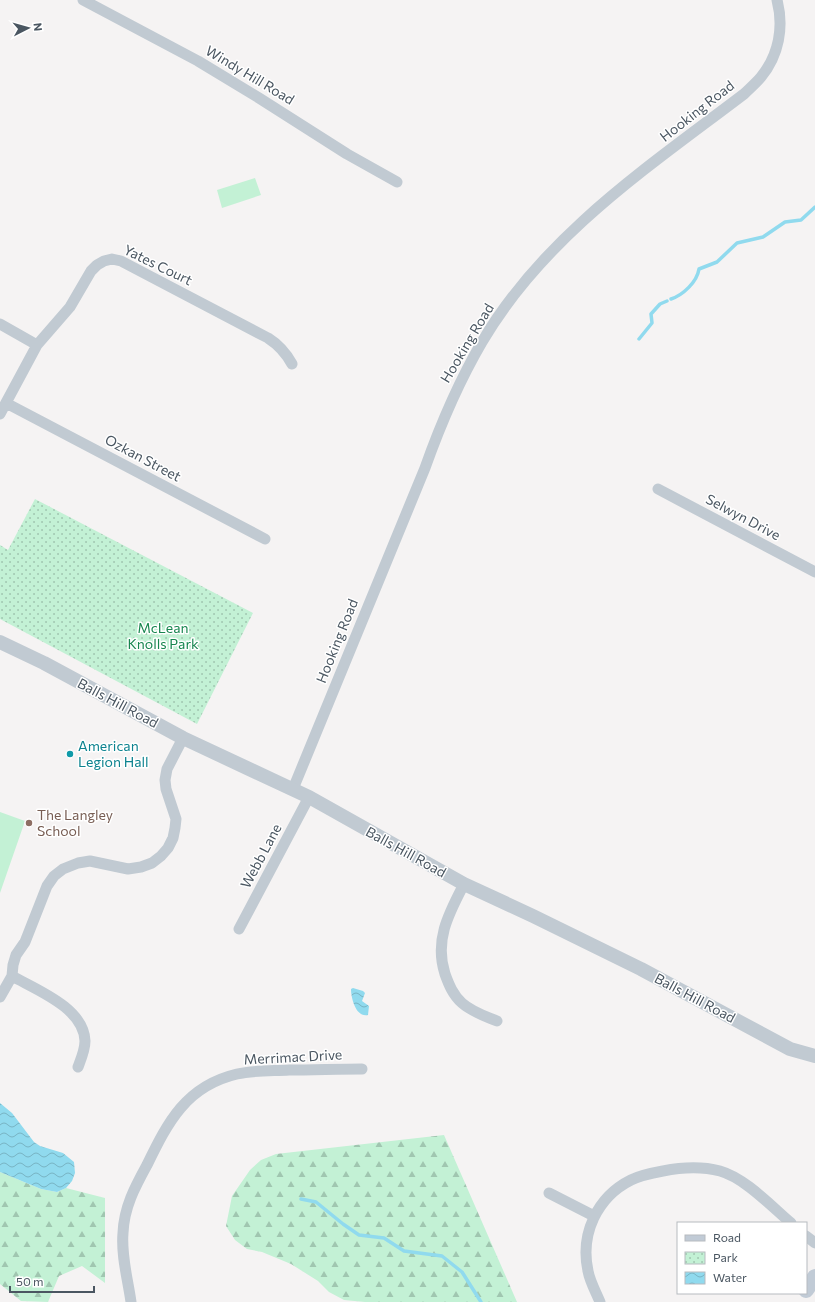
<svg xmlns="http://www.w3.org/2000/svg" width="815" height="1302" font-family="Commissioner,sans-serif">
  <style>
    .forest { fill: url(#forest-firs) }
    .park { fill: url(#park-dots) }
    .garden { fill: #c3f1d5 }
    .water { fill: url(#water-waves) }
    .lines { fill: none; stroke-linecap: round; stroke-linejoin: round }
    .stream { stroke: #90daee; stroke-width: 3.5 }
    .minor { stroke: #c1cad2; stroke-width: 11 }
    .tertiary { stroke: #c1cad2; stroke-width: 14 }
    .secondary { stroke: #c1cbd6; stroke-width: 16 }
    .culture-dot { fill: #0f9aa8; stroke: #fff; stroke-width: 1.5 }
    .education-dot { fill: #8d6e63; stroke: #fff; stroke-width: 1.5 }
    .labels { text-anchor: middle; stroke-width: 3; stroke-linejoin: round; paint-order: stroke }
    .street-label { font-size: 14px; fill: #4a5661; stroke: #fff }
    .park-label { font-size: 14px; fill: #17864f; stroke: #fff }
    .culture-label { font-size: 14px; fill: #0d838f; stroke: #fff; text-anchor: start }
    .education-label { font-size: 14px; fill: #785e54; stroke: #fff; text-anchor: start }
  </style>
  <defs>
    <pattern id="forest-firs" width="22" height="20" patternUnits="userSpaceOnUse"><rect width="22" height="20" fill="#c3f1d5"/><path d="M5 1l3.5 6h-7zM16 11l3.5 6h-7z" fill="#a0c6b0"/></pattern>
    <pattern id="park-dots" width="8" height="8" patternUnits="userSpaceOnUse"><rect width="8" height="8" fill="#c3f1d5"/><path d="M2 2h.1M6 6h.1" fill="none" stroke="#a0c6b0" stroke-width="1.8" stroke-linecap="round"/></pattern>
    <pattern id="water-waves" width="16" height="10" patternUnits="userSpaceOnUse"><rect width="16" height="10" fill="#90daee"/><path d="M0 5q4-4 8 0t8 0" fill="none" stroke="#78b4c4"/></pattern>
  </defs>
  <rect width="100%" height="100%" fill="#f5f3f3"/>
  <!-- forest -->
  <path class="forest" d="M 444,1135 L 517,1302 L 365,1302 L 344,1300 L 329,1292 L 318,1281 L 291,1264 L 262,1252 L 247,1249 L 235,1240 L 226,1226 L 232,1196 L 250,1170 L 261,1160 L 276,1154 Z
    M 0,1172 L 41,1189 L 57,1192 L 66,1188 L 105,1198 L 105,1283 L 82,1266 L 59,1276 L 48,1302 L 21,1301 L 0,1284 Z"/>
  <!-- park -->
  <path class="park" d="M 35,499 L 253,613 L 197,724 L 0,619 L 0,545 L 8,550 Z"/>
  <!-- garden -->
  <path class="garden" d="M 255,178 L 261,195 L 222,208 L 217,190 Z
    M 0,812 L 25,821 L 0,893 Z"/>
  <!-- water -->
  <path class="water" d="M 353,988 L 363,991 L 365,993 L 362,1001 L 369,1006 L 368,1015 C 356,1018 351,998 351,989 Z
    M 0,1103 L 12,1113 L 34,1142 L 40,1146 L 63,1153 L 74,1162 L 75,1173 L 72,1181 L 66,1188 L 57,1192 L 41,1189 L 0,1172 Z"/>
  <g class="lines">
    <!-- stream -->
    <path class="stream" d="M 671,299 C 683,295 697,282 699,269 L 717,262 L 737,243 L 763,237 L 785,222 L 801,220 L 815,207
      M 639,339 L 652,323 L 651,314 L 660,304 L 667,301
      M 301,1199 L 316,1202 L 343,1224 L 359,1235 L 384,1238 L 404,1251 L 442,1256 L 462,1272 L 481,1302"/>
    <!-- minor -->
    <path class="minor" d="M 83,0 L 198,61 L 259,98 L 347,154 L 397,182
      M 0,324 L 37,345
      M 6,403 L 265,539
      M 0,414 L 37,345 L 70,307 L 91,271 L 97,265 L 104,261 L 112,259 L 121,261 L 268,338 C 279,345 286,353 292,364
      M 658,489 L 815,572
      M 293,789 L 425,468 C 441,423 458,383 482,342 C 544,236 648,167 744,94 C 749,89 756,83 761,77 C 779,55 784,27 777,0
      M 464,884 C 449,913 434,940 445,974 C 449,985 453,995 462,1003 C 472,1012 485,1016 497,1021
      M 239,929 L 309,797
      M 12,976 C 37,990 84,1008 85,1041 C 85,1050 81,1059 78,1067
      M 0,997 L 12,976 L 13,965 L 16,955 L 25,942 L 47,886 L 54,876 L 63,869 L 78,863 L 90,861 L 128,869 L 141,867 L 152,863 L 161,856 L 168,848 L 173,838 L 175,828 L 176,819 L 166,789 L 165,780 L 167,769 L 183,738
      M 549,1193 L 594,1216
      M 806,1236 L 815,1243
      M 131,1302 C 128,1280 121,1256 123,1233 C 124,1207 135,1187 147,1165 C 168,1122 186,1086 237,1074 C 254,1070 272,1071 289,1070 C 313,1070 338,1069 362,1069
      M 600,1302 C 596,1292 590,1282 588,1271 C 580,1234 597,1197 631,1180 C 641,1175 652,1173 663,1171 C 683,1167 701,1166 720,1171 C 745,1178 771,1206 791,1223"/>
    <!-- tertiary -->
    <path class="tertiary" d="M 0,642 L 44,663 L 183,738 L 309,797 L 464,884 L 533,916 L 641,969 L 790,1049 L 815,1056"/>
    <!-- secondary -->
    <path class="secondary" d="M 806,1290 L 815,1277"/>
  </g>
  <!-- markers -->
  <circle class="culture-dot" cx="70" cy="754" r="4"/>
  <circle class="education-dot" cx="29" cy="823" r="4"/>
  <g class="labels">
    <!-- street labels -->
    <g class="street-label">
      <text transform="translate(250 75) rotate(31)" y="5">Windy Hill Road</text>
      <text transform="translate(697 111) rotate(-38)" y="5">Hooking Road</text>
      <text transform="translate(158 265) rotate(26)" y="5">Yates Court</text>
      <text transform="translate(467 343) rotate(-59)" y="5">Hooking Road</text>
      <text transform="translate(143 458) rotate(28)" y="5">Ozkan Street</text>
      <text transform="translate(743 517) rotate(28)" y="5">Selwyn Drive</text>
      <text transform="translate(337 641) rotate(-68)" y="5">Hooking Road</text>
      <text transform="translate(118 703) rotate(28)" y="5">Balls Hill Road</text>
      <text transform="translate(406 852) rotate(29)" y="5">Balls Hill Road</text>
      <text transform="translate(261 856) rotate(-62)" y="5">Webb Lane</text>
      <text transform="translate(695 998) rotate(28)" y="5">Balls Hill Road</text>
      <text transform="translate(293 1057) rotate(-3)" y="5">Merrimac Drive</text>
    </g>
    <!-- park labels -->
    <g class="park-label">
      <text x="163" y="633">McLean<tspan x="163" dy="16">Knolls Park</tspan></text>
    </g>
    <!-- culture labels -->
    <g class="culture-label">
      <text x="78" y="751">American<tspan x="78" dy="16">Legion Hall</tspan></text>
    </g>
    <!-- education labels -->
    <g class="education-label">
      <text x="37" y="820">The Langley<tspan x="37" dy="16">School</tspan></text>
    </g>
  </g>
  <!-- legend -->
  <rect x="677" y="1222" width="130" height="72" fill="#ffffff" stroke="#b7bbc0"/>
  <rect x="685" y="1235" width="20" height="6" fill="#c1cbd6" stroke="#b7bbc0"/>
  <text x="713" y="1242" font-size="12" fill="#4a5661">Road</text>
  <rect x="685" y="1252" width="20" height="12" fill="url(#park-dots)" stroke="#b7bbc0"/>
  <text x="713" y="1262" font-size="12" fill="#4a5661">Park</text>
  <rect x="685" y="1272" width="20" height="12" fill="url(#water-waves)" stroke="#b7bbc0"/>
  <text x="713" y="1282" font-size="12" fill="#4a5661">Water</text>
  <!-- north arrow -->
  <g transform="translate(28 28) rotate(84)" stroke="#ffffff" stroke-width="3" paint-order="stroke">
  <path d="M0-3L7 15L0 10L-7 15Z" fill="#4a5661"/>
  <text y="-6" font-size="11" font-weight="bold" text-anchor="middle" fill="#4a5661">N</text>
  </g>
  <!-- scale -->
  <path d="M10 1286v6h84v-6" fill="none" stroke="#4a5661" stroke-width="2"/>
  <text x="16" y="1286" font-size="12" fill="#4a5661" stroke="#ffffff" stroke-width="3" paint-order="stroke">50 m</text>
</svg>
